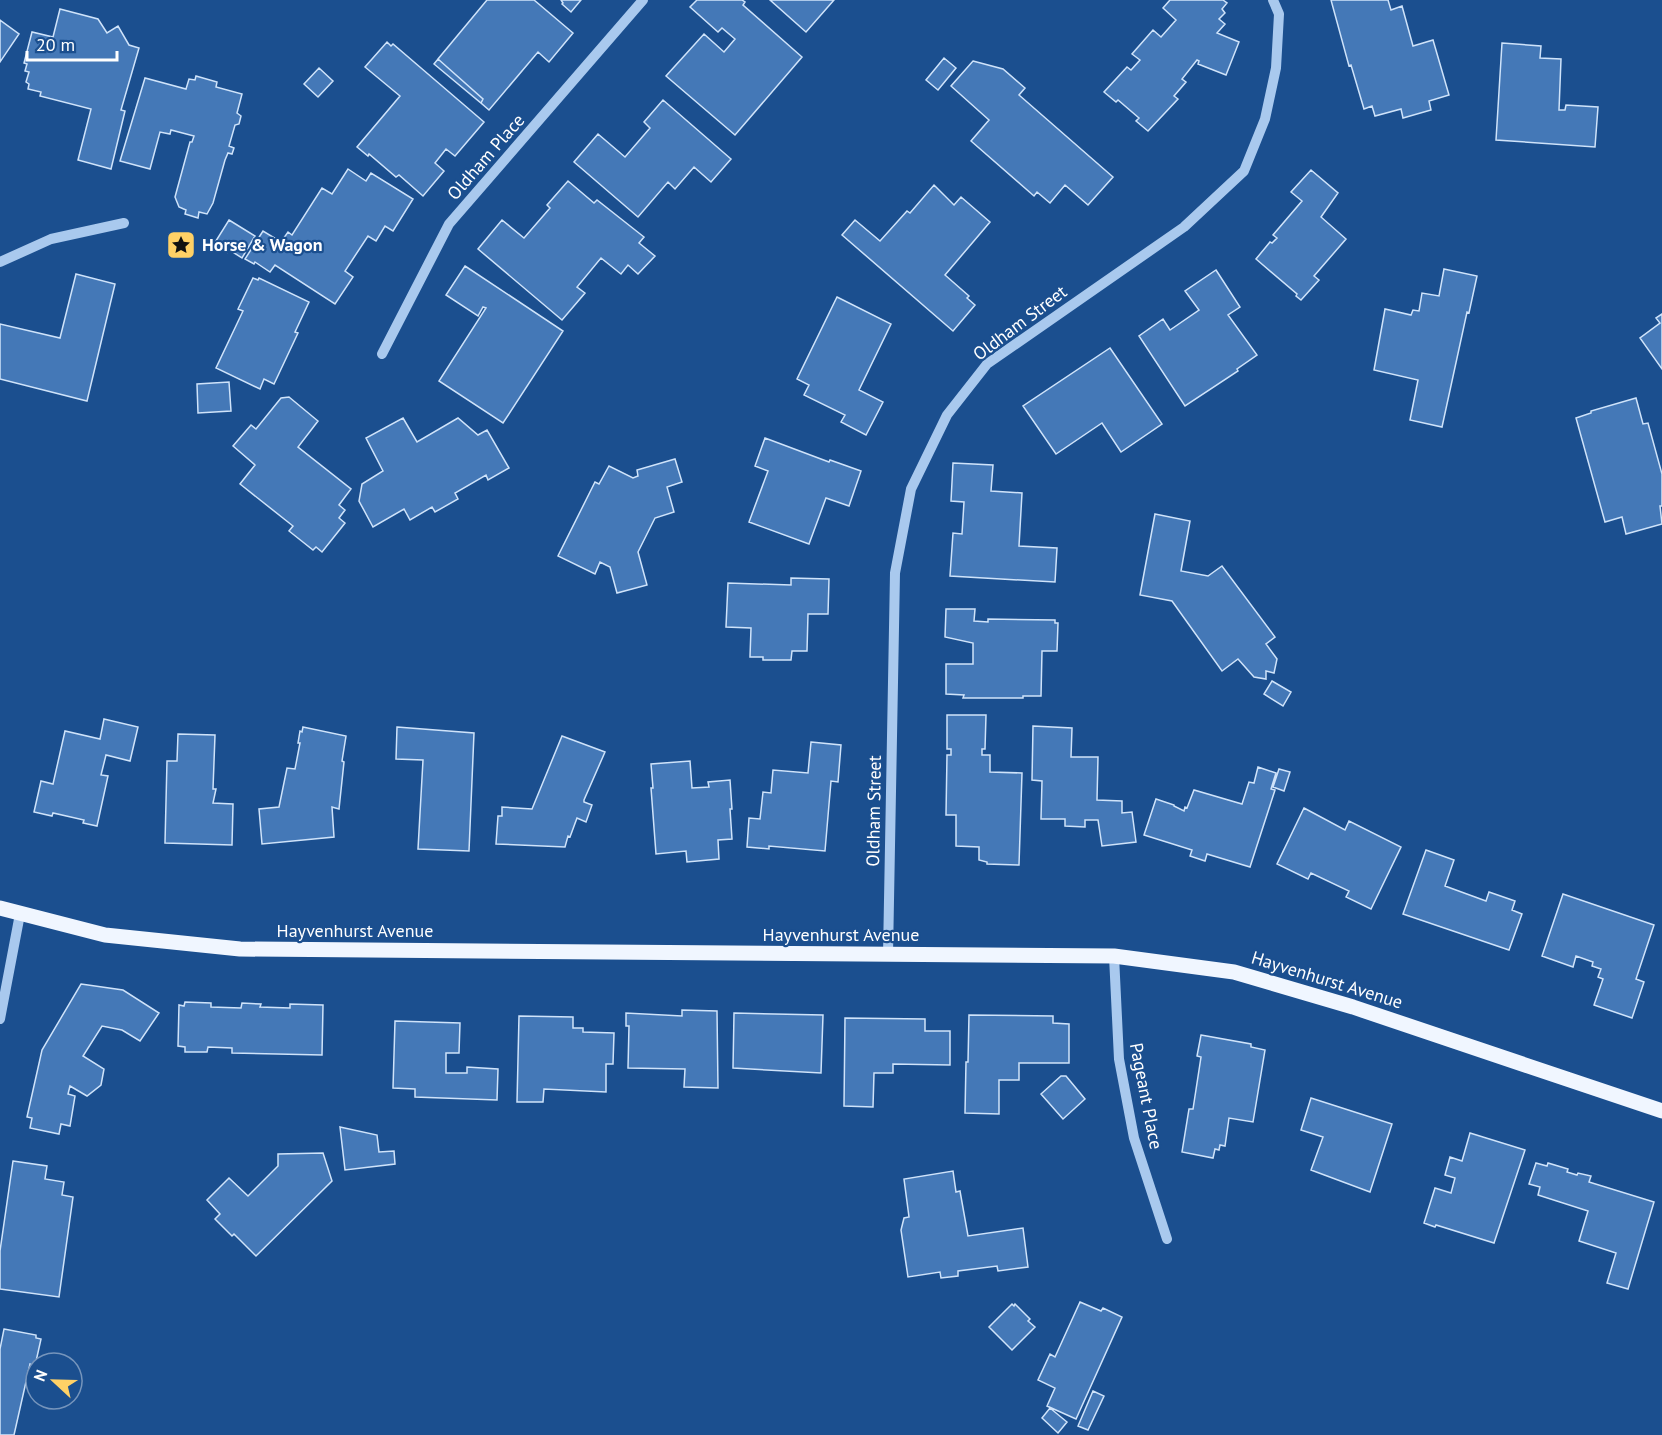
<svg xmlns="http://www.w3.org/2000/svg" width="1662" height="1435" font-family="'PT Sans',sans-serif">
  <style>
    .building { fill: #4478b7; stroke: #cfe3fa; stroke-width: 1.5 }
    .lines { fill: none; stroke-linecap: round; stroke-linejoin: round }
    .minor { stroke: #a9c9ee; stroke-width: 10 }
    .major { stroke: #f0f6ff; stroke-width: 15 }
    .labels { text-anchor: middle; stroke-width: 4.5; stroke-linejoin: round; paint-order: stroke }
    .street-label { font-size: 18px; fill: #fff; stroke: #1b4f8f }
    .poi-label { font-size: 18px; font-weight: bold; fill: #fff; stroke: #1b4f8f; text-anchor: start }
  </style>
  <rect width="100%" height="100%" fill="#1b4f8f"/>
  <!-- building -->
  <path class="building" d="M 487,0 L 534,0 L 573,33 L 549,62 L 538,52 L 489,110 L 481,103 L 483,99 L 438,59 Z
    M 561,0 L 581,0 L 571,12 L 562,4 L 563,3 Z
    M 697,0 L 742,0 L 745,2 L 743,5 L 802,57 L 735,135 L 666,76 L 704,34 L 724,52 L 735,39 L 722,28 L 718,32 L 690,7 Z
    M 770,0 L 834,0 L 806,32 Z
    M 1170,0 L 1223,0 L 1227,3 L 1222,9 L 1225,13 L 1219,19 L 1225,24 L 1217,33 L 1239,42 L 1226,75 L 1198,64 L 1199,61 L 1197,60 L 1182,79 L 1186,82 L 1174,96 L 1178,99 L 1148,131 L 1136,121 L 1139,118 L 1118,100 L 1116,102 L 1104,92 L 1127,67 L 1131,70 L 1140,60 L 1132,54 L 1153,30 L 1161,37 L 1176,20 L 1163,8 Z
    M 1331,0 L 1388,0 L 1391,10 L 1402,6 L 1413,46 L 1433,40 L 1449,95 L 1429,101 L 1431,110 L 1403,118 L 1401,109 L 1375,116 L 1372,106 L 1364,109 L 1351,65 L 1349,66 Z
    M 60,9 L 98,19 L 107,33 L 118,26 L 129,45 L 139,48 L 121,110 L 125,111 L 111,169 L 78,160 L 91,109 L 40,96 L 41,92 L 28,89 L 29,84 L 26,82 L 29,72 L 25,71 L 27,64 L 24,63 L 32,32 L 53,37 Z
    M 0,20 L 19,34 L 0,62 Z
    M 387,42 L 391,46 L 393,44 L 484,122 L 455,156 L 446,149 L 435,163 L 444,171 L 423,196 L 399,175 L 396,177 L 369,154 L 368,156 L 357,147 L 400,96 L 365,67 Z
    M 1502,43 L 1541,46 L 1540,58 L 1561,59 L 1559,110 L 1565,110 L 1566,105 L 1598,107 L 1595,147 L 1496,140 Z
    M 944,58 L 956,68 L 938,90 L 926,80 Z
    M 438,59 L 483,99 L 481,103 L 434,64 Z
    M 973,61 L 1003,69 L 1025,88 L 1019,95 L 1113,177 L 1088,205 L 1065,185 L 1050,203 L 1037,192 L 1034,196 L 971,141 L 989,120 L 951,86 Z
    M 319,68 L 333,81 L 318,97 L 304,84 Z
    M 196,76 L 217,82 L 216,87 L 242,94 L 237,113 L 241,116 L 239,124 L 235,125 L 229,146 L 234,148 L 232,154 L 228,153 L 225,160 L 213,203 L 207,214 L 199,212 L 198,218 L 185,214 L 186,210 L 179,207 L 175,197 L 190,142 L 192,142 L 194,136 L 171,130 L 170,134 L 160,132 L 150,169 L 120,161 L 145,78 L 186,89 L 189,79 L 195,80 Z
    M 663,100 L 731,159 L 711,182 L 694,167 L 675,189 L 668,182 L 638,217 L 574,162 L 598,134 L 625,157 L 650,128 L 644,122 Z
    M 348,169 L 366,181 L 371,173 L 413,199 L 393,231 L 385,226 L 376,241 L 368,236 L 345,271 L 353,277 L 335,304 L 275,265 L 270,272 L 255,262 L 254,264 L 245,259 L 263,231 L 281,242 L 288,232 L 292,235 L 322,188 L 332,194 Z
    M 1311,170 L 1338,193 L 1321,217 L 1346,239 L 1314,276 L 1319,280 L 1301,300 L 1296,296 L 1297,294 L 1256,259 L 1270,242 L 1272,243 L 1277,238 L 1273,235 L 1302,201 L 1291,192 Z
    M 568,181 L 594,203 L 597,200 L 644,237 L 639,243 L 655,256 L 638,274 L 628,265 L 621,274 L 601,258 L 577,287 L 585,293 L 562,320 L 478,249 L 502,220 L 524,238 L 550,208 L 547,205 Z
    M 934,185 L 954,205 L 961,197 L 990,222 L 945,275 L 969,296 L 967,298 L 975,305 L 953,331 L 842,235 L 855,220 L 880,241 L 907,211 L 910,213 Z
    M 229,220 L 255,236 L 242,258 L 228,249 L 227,252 L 214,244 Z
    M 465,266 L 563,331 L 503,423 L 439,381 L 486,308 L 483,307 L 478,316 L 446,295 Z
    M 1444,269 L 1477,276 L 1469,313 L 1467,312 L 1442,427 L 1410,420 L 1418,380 L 1374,370 L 1385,309 L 1411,315 L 1413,310 L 1419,311 L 1422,293 L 1439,296 Z
    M 1216,270 L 1240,307 L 1228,315 L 1257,355 L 1237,369 L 1238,371 L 1185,406 L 1139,336 L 1163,319 L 1170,330 L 1199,310 L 1185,291 Z
    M 76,274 L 115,284 L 87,401 L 0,379 L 0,324 L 60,338 Z
    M 253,278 L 258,280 L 259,278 L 309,302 L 295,332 L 298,333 L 274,384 L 264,379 L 260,389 L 216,368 L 243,311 L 238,309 Z
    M 837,297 L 891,324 L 859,390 L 883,402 L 866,435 L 841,422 L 845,415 L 804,395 L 809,385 L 797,379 Z
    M 1662,314 L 1662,369 L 1640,338 L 1660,323 L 1656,318 Z
    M 1110,348 L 1162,424 L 1121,452 L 1102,423 L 1056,454 L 1023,406 Z
    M 229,382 L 231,411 L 198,413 L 197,384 Z
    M 289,397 L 318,421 L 298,447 L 351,489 L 339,505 L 345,510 L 339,518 L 345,523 L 322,552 L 316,547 L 313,550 L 289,531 L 293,526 L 240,484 L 255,465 L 233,446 L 251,425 L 256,429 L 281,398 Z
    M 1636,398 L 1643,424 L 1648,423 L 1662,474 L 1662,506 L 1660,506 L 1662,524 L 1626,534 L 1622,517 L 1605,522 L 1576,418 L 1591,413 L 1591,411 Z
    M 403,418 L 417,442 L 458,418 L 478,435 L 487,430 L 509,468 L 488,480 L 486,475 L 455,493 L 458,499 L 435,512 L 432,507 L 410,520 L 404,509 L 373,527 L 359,501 L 362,484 L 383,471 L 366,438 Z
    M 765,438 L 829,462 L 830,460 L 861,471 L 849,506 L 826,498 L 809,544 L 749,522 L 768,471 L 755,466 Z
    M 675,459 L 682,482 L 667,487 L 674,512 L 655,518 L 638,552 L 647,585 L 617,593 L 610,567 L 600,562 L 595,574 L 558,556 L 595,482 L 599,484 L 609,466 L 633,478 L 638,476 L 637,470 Z
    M 953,463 L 993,465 L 991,491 L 1022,493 L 1019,546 L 1057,548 L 1055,582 L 950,576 L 953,533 L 962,534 L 964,502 L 951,501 Z
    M 1155,514 L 1190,521 L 1181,571 L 1208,576 L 1222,566 L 1275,637 L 1266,644 L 1277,659 L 1274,673 L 1266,671 L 1266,679 L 1254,677 L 1238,659 L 1222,671 L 1172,601 L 1140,595 Z
    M 791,578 L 829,579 L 828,614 L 808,614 L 807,651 L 792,651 L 791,660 L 763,660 L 763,657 L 750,657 L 751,628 L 726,627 L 728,583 L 791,585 Z
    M 946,609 L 975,609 L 974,621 L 988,622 L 988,619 L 1055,620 L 1055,623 L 1058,623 L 1057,651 L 1042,651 L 1041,696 L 1023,696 L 1023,698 L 963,698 L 964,695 L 946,694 L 946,664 L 973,664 L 973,643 L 945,637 Z
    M 1272,681 L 1291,692 L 1283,706 L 1264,694 Z
    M 947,715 L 986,715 L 985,749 L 982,749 L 982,755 L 990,755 L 990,772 L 1022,773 L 1019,865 L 987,864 L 987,862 L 979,860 L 979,847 L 956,846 L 956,815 L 946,815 L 947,755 L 951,755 L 951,749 L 947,749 Z
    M 104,719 L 138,727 L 130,761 L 106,755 L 101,775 L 108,776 L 97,826 L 83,823 L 84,820 L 53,813 L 52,816 L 34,812 L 41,781 L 53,784 L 65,731 L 100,739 Z
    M 1033,726 L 1072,728 L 1071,757 L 1098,757 L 1097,800 L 1122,801 L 1122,813 L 1132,812 L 1136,842 L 1102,846 L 1098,820 L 1085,820 L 1085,827 L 1065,826 L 1065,819 L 1041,819 L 1042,781 L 1032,780 Z
    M 303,727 L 346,736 L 342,761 L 344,762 L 339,809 L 332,807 L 334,837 L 262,844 L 259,809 L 279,807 L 287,768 L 295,769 L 300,743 L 298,743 L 300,731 L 302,732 Z
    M 397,727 L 474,733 L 469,851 L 418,849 L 423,760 L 396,759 Z
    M 178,734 L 215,735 L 213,789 L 216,789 L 213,803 L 233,804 L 232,845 L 165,843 L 167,761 L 177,761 Z
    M 562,736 L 605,752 L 584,800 L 584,802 L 592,805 L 586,822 L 577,818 L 570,837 L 568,836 L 565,847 L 496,844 L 498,816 L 502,816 L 502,807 L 532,809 Z
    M 811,742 L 841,745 L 838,782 L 831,781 L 825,851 L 769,846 L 769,849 L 747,847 L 749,818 L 760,819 L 763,792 L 771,793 L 773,770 L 808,773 Z
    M 690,761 L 692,788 L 709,787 L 708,782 L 730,780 L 732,809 L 730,809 L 732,839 L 718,840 L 719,859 L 687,862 L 686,851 L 656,854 L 651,788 L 653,788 L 651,764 Z
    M 1258,767 L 1276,773 L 1271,789 L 1275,790 L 1250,867 L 1207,854 L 1205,861 L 1190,856 L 1192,850 L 1144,835 L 1156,799 L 1174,805 L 1174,806 L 1184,811 L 1185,807 L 1187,808 L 1194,790 L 1242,804 L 1249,782 L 1254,783 Z
    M 1279,769 L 1290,772 L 1284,791 L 1273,787 Z
    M 1304,808 L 1345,830 L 1349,821 L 1401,847 L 1371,909 L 1346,897 L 1349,891 L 1311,873 L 1308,879 L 1277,864 Z
    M 1426,850 L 1454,860 L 1445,886 L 1486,901 L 1489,892 L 1515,901 L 1512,910 L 1522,914 L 1509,950 L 1403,914 Z
    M 1563,894 L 1654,925 L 1636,979 L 1644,982 L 1632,1018 L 1594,1005 L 1603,979 L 1598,977 L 1601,969 L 1592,966 L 1593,962 L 1576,956 L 1573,967 L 1542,956 Z
    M 81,984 L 123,990 L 159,1013 L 140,1041 L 122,1030 L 102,1026 L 83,1056 L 104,1069 L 101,1085 L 87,1096 L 70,1086 L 68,1094 L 75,1096 L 70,1126 L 61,1124 L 59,1134 L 30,1128 L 32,1118 L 27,1117 L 42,1050 Z
    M 185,1002 L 211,1003 L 211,1007 L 241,1008 L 242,1003 L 261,1004 L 260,1007 L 290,1008 L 290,1004 L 323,1005 L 322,1055 L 232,1053 L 232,1048 L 208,1047 L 207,1052 L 185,1052 L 185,1047 L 178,1046 L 179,1005 L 184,1006 Z
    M 682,1010 L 717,1011 L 718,1088 L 684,1087 L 685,1069 L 628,1068 L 629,1026 L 626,1026 L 626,1013 L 682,1016 Z
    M 734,1013 L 823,1015 L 821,1073 L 733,1068 Z
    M 969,1015 L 1053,1016 L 1053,1023 L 1069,1024 L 1069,1063 L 1019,1063 L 1019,1080 L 999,1080 L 999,1114 L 965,1113 L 966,1062 L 968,1062 Z
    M 519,1016 L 573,1017 L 573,1028 L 583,1028 L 583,1032 L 614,1033 L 613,1064 L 606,1064 L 606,1092 L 544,1089 L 543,1102 L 517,1102 Z
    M 845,1018 L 925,1019 L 925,1031 L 950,1031 L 950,1065 L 893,1064 L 893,1073 L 874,1073 L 873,1107 L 844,1106 Z
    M 395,1021 L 460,1023 L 459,1053 L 446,1053 L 446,1073 L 467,1073 L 467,1067 L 498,1069 L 497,1100 L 415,1097 L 415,1089 L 393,1088 Z
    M 1201,1035 L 1251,1044 L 1251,1047 L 1265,1050 L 1253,1122 L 1229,1118 L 1225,1146 L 1220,1145 L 1219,1150 L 1215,1149 L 1213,1158 L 1182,1152 L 1189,1109 L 1193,1109 L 1201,1057 L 1197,1056 Z
    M 1061,1076 L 1066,1076 L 1085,1099 L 1063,1119 L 1041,1094 Z
    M 1311,1098 L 1392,1124 L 1370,1192 L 1311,1170 L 1323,1137 L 1301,1130 Z
    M 340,1127 L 377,1135 L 379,1152 L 394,1151 L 395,1164 L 345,1170 Z
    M 1470,1133 L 1525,1150 L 1494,1243 L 1436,1225 L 1435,1227 L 1424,1223 L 1435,1188 L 1451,1193 L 1455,1178 L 1445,1175 L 1450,1157 L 1462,1161 Z
    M 323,1153 L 332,1181 L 256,1256 L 234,1234 L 232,1236 L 215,1219 L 220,1214 L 207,1200 L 229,1178 L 248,1196 L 278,1166 L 278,1154 Z
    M 13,1161 L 47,1166 L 45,1179 L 64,1182 L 62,1195 L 73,1197 L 59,1297 L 0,1289 L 0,1251 Z
    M 1536,1163 L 1547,1166 L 1548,1163 L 1568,1169 L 1567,1172 L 1577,1175 L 1578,1173 L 1591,1176 L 1589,1182 L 1654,1202 L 1628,1289 L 1607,1283 L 1616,1253 L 1579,1241 L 1588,1211 L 1538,1195 L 1540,1187 L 1529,1184 Z
    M 953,1171 L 956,1192 L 960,1191 L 968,1236 L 1023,1228 L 1028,1267 L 998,1271 L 997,1266 L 958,1271 L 958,1276 L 941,1278 L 940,1272 L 908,1277 L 901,1230 L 904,1218 L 909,1217 L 904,1179 Z
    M 1080,1302 L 1101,1311 L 1103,1308 L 1122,1317 L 1076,1419 L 1047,1406 L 1055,1388 L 1038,1380 L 1050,1354 L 1055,1357 Z
    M 1012,1304 L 1014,1306 L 1015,1304 L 1030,1319 L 1028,1321 L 1035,1327 L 1012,1350 L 989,1327 Z
    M 4,1329 L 36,1335 L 36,1338 L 41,1339 L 35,1366 L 30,1364 L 14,1435 L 0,1435 L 0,1349 Z
    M 1093,1391 L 1104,1396 L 1088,1430 L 1078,1426 Z
    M 1050,1408 L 1067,1422 L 1058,1433 L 1042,1418 Z"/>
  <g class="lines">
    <!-- minor -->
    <path class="minor" d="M 0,262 L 51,239 L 124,223
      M 382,354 L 449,224 L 643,0
      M 888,955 L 895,573 L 911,489 L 947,415 L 987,364 L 1184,227 L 1244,171 L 1265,119 L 1276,68 L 1279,14 L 1273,0
      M 1114,956 L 1119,1059 L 1134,1138 L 1167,1239
      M 0,1019 L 20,914"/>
    <!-- major -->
    <path class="major" d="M 0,908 L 105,935 L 240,949 L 1114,956 L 1234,972 L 1353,1007 L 1662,1111"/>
  </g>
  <!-- icons -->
  <defs>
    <g id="sight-square" transform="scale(1.5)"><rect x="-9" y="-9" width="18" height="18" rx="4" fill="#ffd166" stroke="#1b4f8f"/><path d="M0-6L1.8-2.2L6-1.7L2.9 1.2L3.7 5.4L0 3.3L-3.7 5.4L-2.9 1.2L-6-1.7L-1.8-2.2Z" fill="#111"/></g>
  </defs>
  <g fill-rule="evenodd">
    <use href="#sight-square" x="181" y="245"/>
  </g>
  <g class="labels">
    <!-- street labels -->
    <g class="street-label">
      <text transform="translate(486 157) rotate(-49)" y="6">Oldham Place</text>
      <text transform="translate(1020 323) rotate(-37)" y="6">Oldham Street</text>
      <text transform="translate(874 811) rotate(-89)" y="6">Oldham Street</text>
      <text x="355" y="937">Hayvenhurst Avenue</text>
      <text x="841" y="941">Hayvenhurst Avenue</text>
      <text transform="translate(1327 980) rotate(17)" y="6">Hayvenhurst Avenue</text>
      <text transform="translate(1146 1096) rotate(79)" y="6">Pageant Place</text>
    </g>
    <!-- poi labels -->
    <g class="poi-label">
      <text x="202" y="251">Horse &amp; Wagon</text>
    </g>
  </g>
  <!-- north arrow -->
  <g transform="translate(54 1381) rotate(292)"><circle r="28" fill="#1b4f8f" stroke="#7695bc" stroke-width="1.5"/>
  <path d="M0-4.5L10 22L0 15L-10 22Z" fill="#ffd166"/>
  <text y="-9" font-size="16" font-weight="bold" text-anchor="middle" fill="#ffffff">N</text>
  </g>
  <!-- scale -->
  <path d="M27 51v9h90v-9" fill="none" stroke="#ffffff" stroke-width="3"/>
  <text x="36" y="51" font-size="18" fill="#ffffff" stroke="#1b4f8f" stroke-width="4.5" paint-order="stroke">20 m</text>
</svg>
